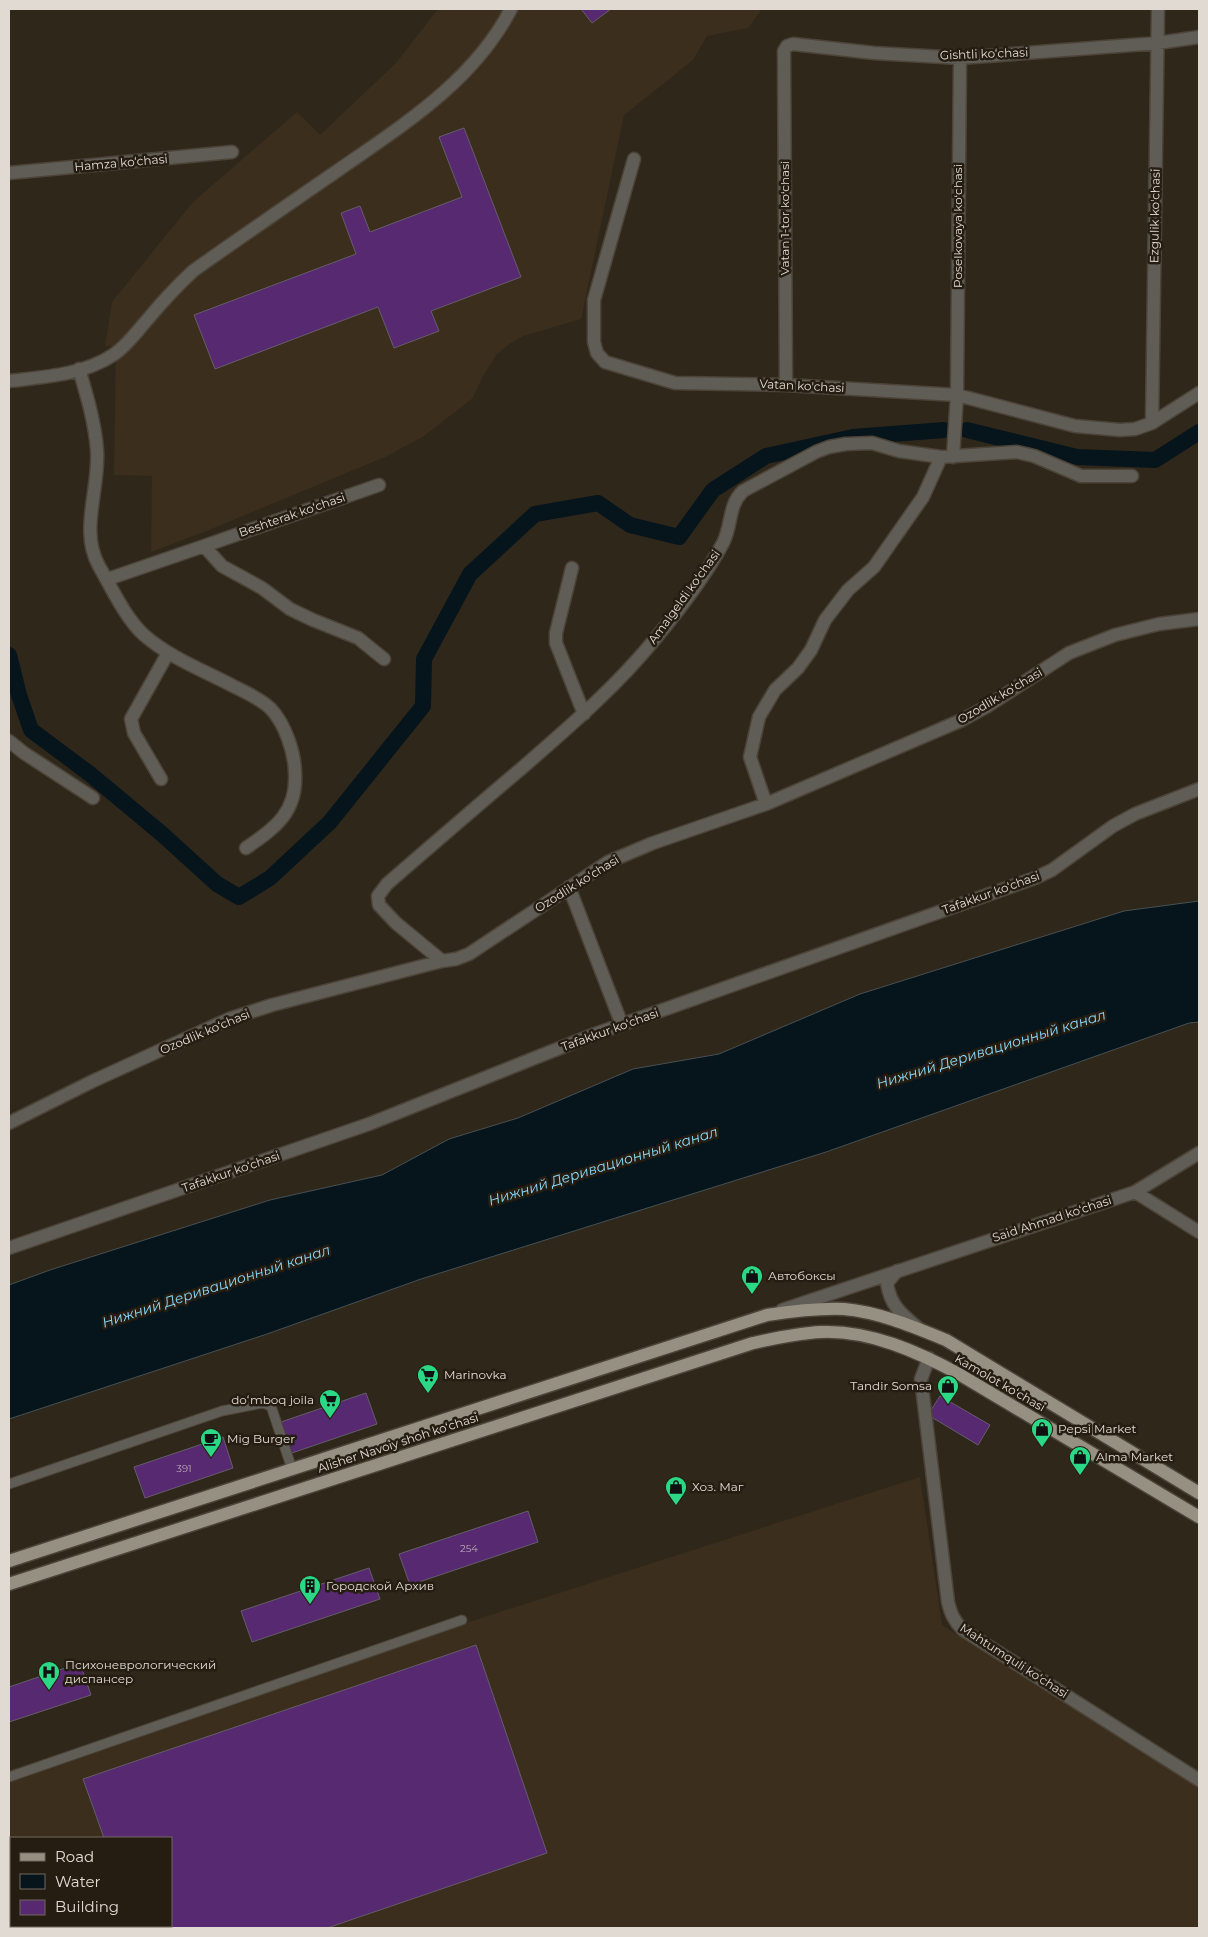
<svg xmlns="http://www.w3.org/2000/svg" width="1208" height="1937" font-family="Montserrat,sans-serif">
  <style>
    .built { fill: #3b2e1d; fill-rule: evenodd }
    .water { fill: #06151b; stroke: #475052 }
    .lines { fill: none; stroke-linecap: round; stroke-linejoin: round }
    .canal { stroke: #06151b; stroke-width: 16 }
    .building { fill: #572971; stroke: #655d6b }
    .service-casing { stroke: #4c4438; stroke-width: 11 }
    .minor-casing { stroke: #4c4438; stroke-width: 15 }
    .primary-casing { stroke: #4c4438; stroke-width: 15 }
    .service { stroke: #5f5d56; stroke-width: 9 }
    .minor { stroke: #5f5d56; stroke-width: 12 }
    .primary { stroke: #969083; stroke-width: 12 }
    .labels { text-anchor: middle; stroke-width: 5; stroke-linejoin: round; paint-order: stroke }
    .number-label { font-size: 10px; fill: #beaeba }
    .street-label { font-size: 12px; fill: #e0dad3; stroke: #261d12 }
    .poi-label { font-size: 12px; fill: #e0dad3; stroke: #261d12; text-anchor: start }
    .water-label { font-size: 14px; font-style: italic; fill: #89dafc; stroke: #261d12 }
  </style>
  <rect width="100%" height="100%" fill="#30271b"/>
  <!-- built -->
  <path class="built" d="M 438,9 L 762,9 L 748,28 L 707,36 L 693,60 L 624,115 L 581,319 L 523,336 L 508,345 L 496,355 L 483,376 L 473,398 L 424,436 L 385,457 L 209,530 L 151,552 L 152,476 L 114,475 L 116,346 L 105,346 L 112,302 L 193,202 L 297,112 L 320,135 L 396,63 Z
    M 920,1477 L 942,1625 L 1199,1787 L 1199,1928 L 9,1928 L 9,1770 ZM 11,1838 L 171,1838 L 171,1926 L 11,1926 Z"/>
  <!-- water -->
  <path class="water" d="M 1199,901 L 1199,1022 L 1189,1023 L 826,1152 L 421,1279 L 267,1334 L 9,1419 L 9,1285 L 50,1270 L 270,1200 L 382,1175 L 449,1139 L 518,1118 L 633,1069 L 719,1054 L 860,994 L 1124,911 Z"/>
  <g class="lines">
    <!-- canal -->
    <path class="canal" d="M 967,430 L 1077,457 L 1155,460 L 1199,432
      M 9,655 L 19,695 L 31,730 L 90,774 L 162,834 L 217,884 L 239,897 L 270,878 L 330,822 L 423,706 L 424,659 L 470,574 L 535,514 L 598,503 L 630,525 L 679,537 L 713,490 L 766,456 L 853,437 L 944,430"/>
  </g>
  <!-- building -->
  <path class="building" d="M 581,9 L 611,9 L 592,23 Z
    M 464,128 L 521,277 L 431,311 L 439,331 L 394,348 L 378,307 L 215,369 L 194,315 L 356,254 L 341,213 L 360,206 L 370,232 L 462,197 L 439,137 Z
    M 366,1393 L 377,1424 L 289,1454 L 278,1423 Z
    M 940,1396 L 990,1425 L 978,1445 L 928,1415 Z
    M 223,1437 L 233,1468 L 145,1498 L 134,1467 Z
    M 528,1511 L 538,1542 L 410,1585 L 399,1554 Z
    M 369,1568 L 380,1599 L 252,1642 L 241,1611 Z
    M 476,1645 L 547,1853 L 327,1928 L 134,1928 L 134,1926 L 171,1926 L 171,1838 L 104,1838 L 83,1779 Z
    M 80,1663 L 91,1695 L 9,1722 L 9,1687 Z"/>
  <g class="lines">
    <!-- service casing -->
    <g class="service-casing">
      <path id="service" d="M 9,1484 L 222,1411 L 263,1403 L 271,1406 L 292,1469
        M 9,1777 L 462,1620"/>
    </g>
    <!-- minor casing -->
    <g class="minor-casing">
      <path id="minor" d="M 634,159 L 594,300 L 594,342 L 597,353 L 605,362 L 675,383 L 786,385 L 957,395 L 1075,426 L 1120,430 L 1135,429 L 1152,423 L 1199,393
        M 9,173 L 232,152
        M 79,369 C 87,396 95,423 97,450 C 100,488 79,531 99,566 C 111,587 126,619 144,635 C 170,658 205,671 235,687 C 247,693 261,699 271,709 C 285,724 294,751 295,771 C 298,812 276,827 246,848
        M 9,381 C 44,377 83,375 113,355 C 127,346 137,331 148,319 C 162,302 177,286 193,271 C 241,237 289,204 337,171 C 403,125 473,82 511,9
        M 786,385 L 784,51 L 787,46 L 793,44 L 874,53 L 960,58 L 1158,43 L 1199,37
        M 1152,423 L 1158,9
        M 953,457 L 957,395 L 960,58
        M 204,546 L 379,485
        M 572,568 L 556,633 L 556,643 L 584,714
        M 108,579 L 204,546 L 222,566 L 262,588 L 290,609 L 313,620 L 358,638 L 384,659
        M 9,741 L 24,753 L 93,798
        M 161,779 L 134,733 L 131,719 L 168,653
        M 766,804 L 750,757 L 759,717 L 775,690 L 798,668 L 811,650 L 825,620 L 848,590 L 874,567 L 923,497 L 941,457
        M 569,887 L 622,1025
        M 442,961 L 396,923 L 379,905 L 378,896 L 387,884 C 432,845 477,806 522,768 C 569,727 616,687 655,639 C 680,609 705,577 723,543 C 732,526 728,505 743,491 L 816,452 L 829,447 L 846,444 L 872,443 L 899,451 L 941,457 L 1017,452 L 1034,456 L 1081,476 L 1132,476
        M 9,1123 L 93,1081 L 229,1019 L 272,1005 L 442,961 L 456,959 L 469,954 L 608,862 L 653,843 L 766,804 L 962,720 L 986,707 L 1069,653 L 1115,635 L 1159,624 L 1199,619
        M 1135,1192 L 1199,1232
        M 9,1248 L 369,1124 L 595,1034 L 1035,878 L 1052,870 L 1113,826 L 1135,814 L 1199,789
        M 897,1271 L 887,1283 C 890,1305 901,1314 918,1328
        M 782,1310 L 1135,1192 L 1199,1153
        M 929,1358 L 921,1379 L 948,1602 C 951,1614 954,1621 963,1630 L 1199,1780"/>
    </g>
    <!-- primary casing -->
    <g class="primary-casing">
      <path id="primary" d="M 9,1561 L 767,1315 C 793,1311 818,1308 844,1309 C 879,1312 914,1327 946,1340 L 1199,1493
        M 9,1584 L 753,1343 C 776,1338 798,1333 821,1332 C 870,1330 918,1352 959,1374 L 1199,1517"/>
    </g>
    <!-- service -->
    <use href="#service" class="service"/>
    <!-- minor -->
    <use href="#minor" class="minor"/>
    <!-- primary -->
    <use href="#primary" class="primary"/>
  </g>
  <!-- icons -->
  <defs>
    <g id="shop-pin" transform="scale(1.125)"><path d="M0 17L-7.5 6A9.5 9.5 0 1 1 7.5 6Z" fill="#2ad885" stroke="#261d12"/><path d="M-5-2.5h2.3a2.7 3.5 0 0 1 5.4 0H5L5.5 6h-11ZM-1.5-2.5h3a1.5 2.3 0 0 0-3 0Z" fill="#111"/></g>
    <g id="supermarket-pin" transform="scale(1.125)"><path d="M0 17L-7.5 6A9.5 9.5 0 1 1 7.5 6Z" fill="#2ad885" stroke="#261d12"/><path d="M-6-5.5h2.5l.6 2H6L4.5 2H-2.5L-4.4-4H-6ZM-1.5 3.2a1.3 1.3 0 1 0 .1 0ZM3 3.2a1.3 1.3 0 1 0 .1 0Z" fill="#111"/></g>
    <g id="cafe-pin" transform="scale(1.125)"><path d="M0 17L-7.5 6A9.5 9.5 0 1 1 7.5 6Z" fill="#2ad885" stroke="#261d12"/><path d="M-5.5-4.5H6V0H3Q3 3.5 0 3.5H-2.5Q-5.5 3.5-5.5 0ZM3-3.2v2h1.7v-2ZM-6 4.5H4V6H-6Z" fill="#111"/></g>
    <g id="building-pin" transform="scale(1.125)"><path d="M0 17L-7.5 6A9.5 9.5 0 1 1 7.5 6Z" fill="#2ad885" stroke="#261d12"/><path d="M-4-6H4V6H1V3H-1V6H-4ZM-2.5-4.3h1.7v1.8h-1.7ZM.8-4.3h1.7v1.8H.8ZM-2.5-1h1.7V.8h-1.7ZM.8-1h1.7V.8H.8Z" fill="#111"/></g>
    <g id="hospital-pin" transform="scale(1.125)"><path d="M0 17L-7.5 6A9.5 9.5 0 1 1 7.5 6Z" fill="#2ad885" stroke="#261d12"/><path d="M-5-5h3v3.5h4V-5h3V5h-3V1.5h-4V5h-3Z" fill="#111"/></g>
  </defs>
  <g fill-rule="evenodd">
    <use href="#shop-pin" x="752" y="1276"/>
    <use href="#supermarket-pin" x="428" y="1375"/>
    <use href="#shop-pin" x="948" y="1386"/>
    <use href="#supermarket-pin" x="330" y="1400"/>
    <use href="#shop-pin" x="1042" y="1429"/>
    <use href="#cafe-pin" x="211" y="1439"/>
    <use href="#shop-pin" x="1080" y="1457"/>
    <use href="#shop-pin" x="676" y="1487"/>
    <use href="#building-pin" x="310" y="1586"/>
    <use href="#hospital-pin" x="49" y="1672"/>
  </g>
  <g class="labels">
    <!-- number labels -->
    <g class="number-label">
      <text x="184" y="1472">391</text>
      <text x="469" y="1552">254</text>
    </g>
    <!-- street labels -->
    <g class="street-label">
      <text transform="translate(984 54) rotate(-2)" y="4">Gishtli ko‘chasi</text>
      <text transform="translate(121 163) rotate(-5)" y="4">Hamza ko‘chasi</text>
      <text transform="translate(1155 216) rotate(-89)" y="4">Ezgulik ko'chasi</text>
      <text transform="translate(785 218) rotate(-90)" y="4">Vatan 1-tor ko‘chasi</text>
      <text transform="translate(958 226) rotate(-90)" y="4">Poselkovaya ko‘chasi</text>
      <text transform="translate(802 386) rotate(3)" y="4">Vatan ko'chasi</text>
      <text transform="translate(292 515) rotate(-19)" y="4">Beshterak ko‘chasi</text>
      <text transform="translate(684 597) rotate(-54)" y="4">Amalgeldi ko‘chasi</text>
      <text transform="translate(1000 696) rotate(-31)" y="4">Ozodlik ko‘chasi</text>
      <text transform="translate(577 884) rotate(-32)" y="4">Ozodlik ko‘chasi</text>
      <text transform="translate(991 893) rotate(-20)" y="4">Tafakkur ko‘chasi</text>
      <text transform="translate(610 1030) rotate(-20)" y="4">Tafakkur ko‘chasi</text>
      <text transform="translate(205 1032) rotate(-23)" y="4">Ozodlik ko‘chasi</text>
      <text transform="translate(231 1172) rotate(-19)" y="4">Tafakkur ko‘chasi</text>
      <text transform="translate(1052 1219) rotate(-18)" y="4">Said Ahmad ko‘chasi</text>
      <text transform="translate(1000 1383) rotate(30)" y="4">Kamolot ko‘chasi</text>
      <text transform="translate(398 1443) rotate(-18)" y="4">Alisher Navoiy shoh koʻchasi</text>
      <text transform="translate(1014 1661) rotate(33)" y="4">Mahtumquli ko‘chasi</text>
    </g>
    <!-- poi labels -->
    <g class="poi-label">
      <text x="768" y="1280">Автобоксы</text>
      <text x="444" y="1379">Marinovka</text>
      <text x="932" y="1390" text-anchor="end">Tandir Somsa</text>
      <text x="314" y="1404" text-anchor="end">doʻmboq joila</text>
      <text x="1058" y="1433">Pepsi Market</text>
      <text x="227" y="1443">Mig Burger</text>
      <text x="1096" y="1461">Alma Market</text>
      <text x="692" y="1491">Хоз. Маг</text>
      <text x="326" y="1590">Городской Архив</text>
      <text x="65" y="1669">Психоневрологический<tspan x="65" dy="14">диспансер</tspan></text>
    </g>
    <!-- water labels -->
    <g class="water-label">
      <text transform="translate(991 1049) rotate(-17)" y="5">Нижний Деривационный канал</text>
      <text transform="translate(603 1166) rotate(-17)" y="5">Нижний Деривационный канал</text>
      <text transform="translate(216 1286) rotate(-18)" y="5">Нижний Деривационный канал</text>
    </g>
  </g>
  <!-- border -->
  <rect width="1208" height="1937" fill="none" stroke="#e0dad3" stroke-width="20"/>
  <!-- legend -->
  <rect x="10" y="1837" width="162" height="90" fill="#261d12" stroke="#70695f"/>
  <rect x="20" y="1853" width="25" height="8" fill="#969083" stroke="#70695f"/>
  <text x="55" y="1862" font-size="15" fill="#e0dad3">Road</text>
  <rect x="20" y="1874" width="25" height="15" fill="#06151b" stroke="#70695f"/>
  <text x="55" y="1887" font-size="15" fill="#e0dad3">Water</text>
  <rect x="20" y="1900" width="25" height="15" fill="#572971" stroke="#70695f"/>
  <text x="55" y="1912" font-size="15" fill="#e0dad3">Building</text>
</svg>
